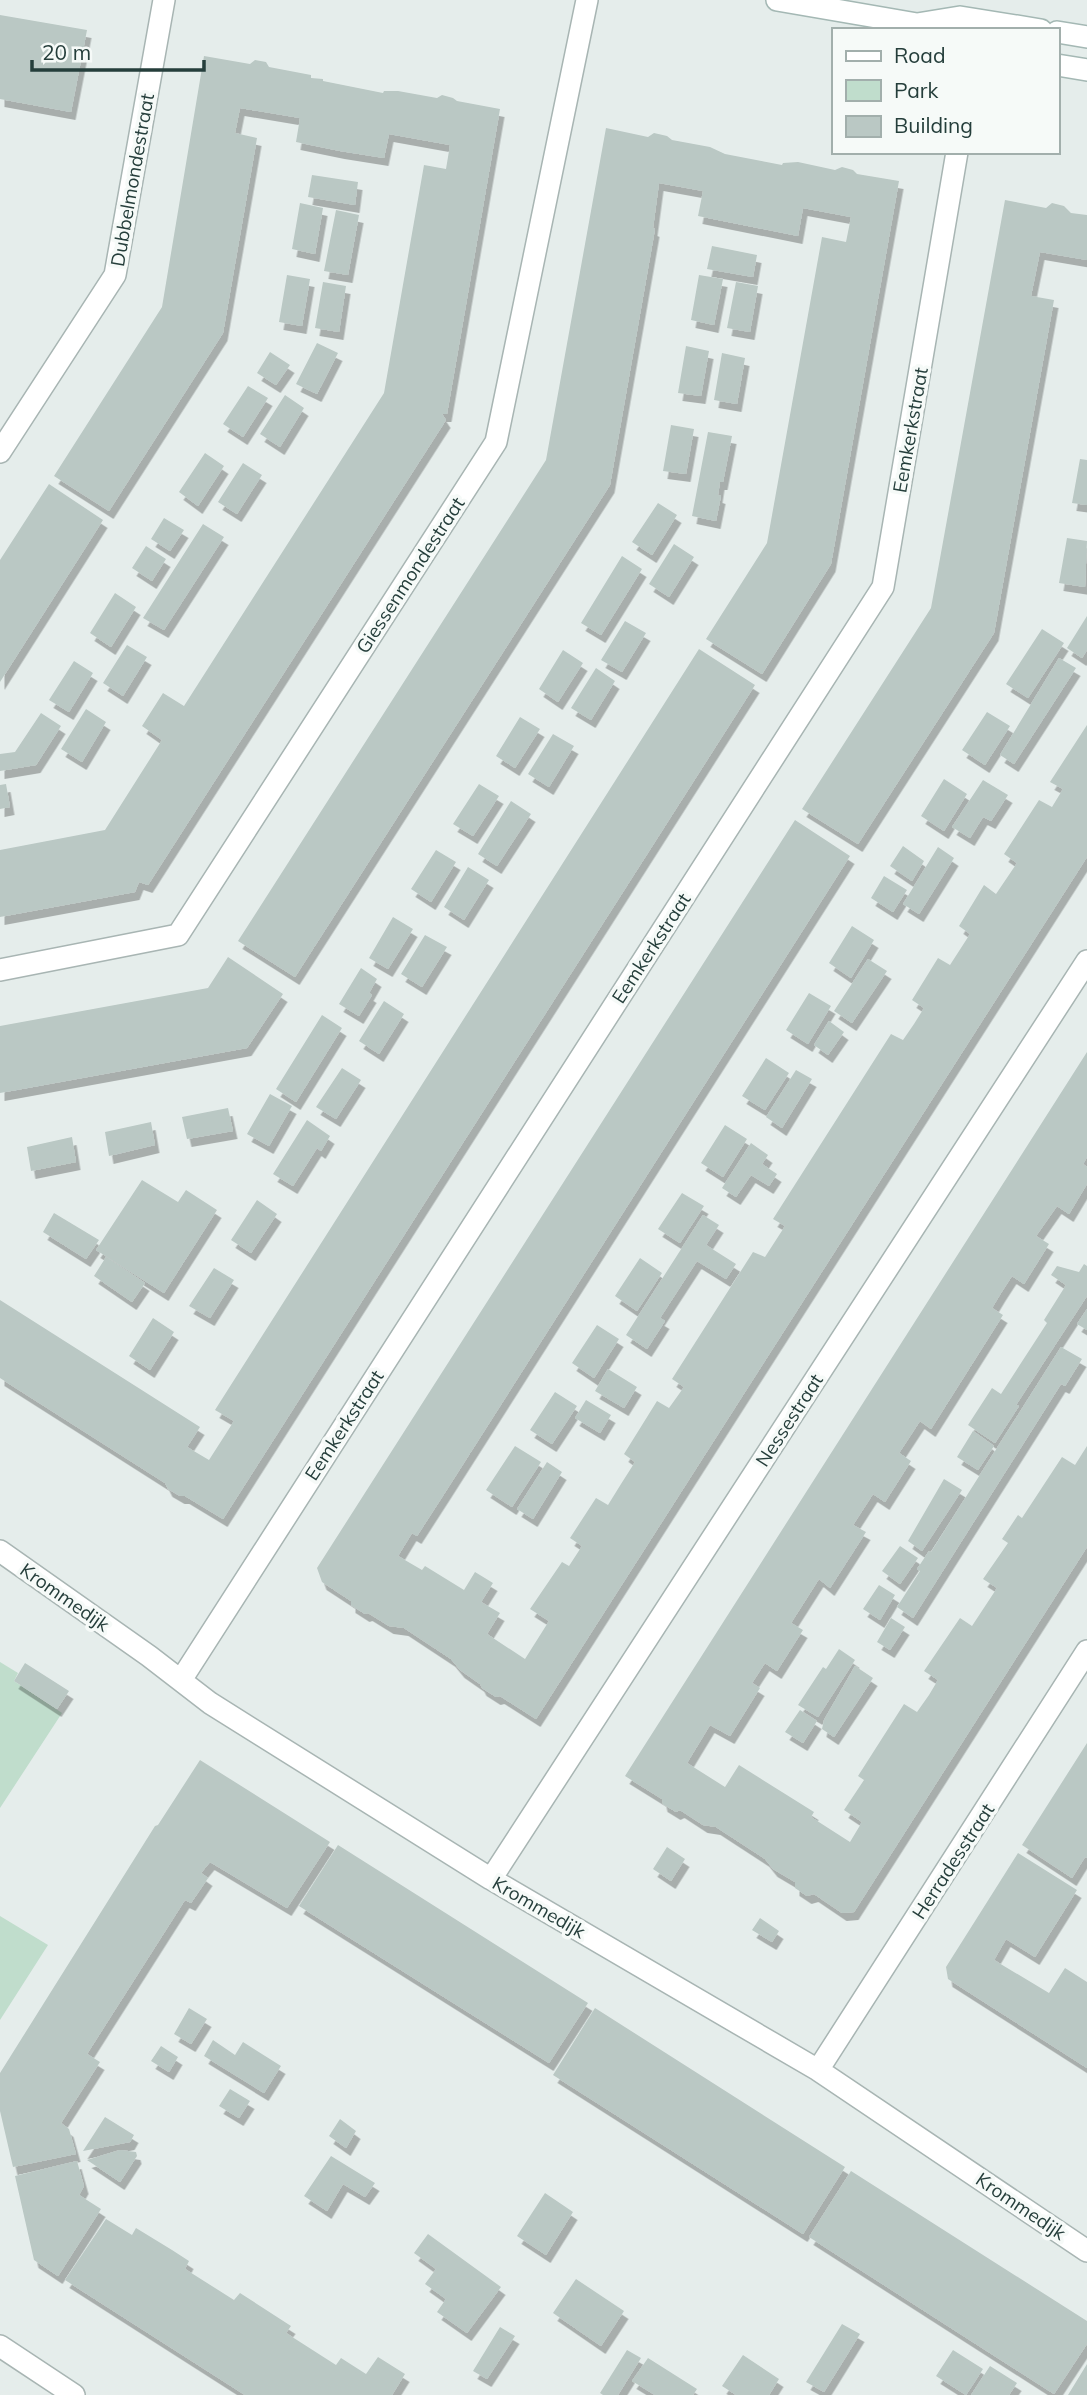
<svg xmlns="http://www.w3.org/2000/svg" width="1087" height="2395" font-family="Mulish,sans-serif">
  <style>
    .green { fill: #c0ddcc }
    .building { fill: #bac8c4; filter: url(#shadow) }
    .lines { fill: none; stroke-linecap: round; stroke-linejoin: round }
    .street-casing { stroke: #a8b5b3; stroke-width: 24 }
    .secondary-casing { stroke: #a4b8b4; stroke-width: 24 }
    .street { stroke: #fff; stroke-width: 21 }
    .secondary { stroke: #fff; stroke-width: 21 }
    .labels { text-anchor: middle; stroke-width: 7; stroke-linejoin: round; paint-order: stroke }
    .street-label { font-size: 19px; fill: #253e3b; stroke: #f6faf8 }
  </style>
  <defs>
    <filter id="shadow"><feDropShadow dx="4.5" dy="8" stdDeviation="0" flood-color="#0004"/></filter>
  </defs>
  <rect width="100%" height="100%" fill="#e5edeb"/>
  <!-- green -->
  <path class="green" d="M 0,1662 L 18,1673 L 14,1681 L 62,1713 L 0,1808 Z
    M 0,1916 L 48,1945 L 0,2020 Z"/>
  <!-- building -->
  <path class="building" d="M 0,15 L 87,30 L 71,112 L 0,99 Z
    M 204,56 L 250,64 L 255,60 L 266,62 L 269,67 L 311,75 L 311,78 L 323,79 L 323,81 L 383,93 L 384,91 L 398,91 L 437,98 L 442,95 L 453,98 L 457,101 L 500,109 L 447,414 L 442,414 L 446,420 L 148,885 L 139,882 L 135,892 L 0,917 L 0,850 L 105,830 L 162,740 L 142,726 L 163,693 L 184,706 L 384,393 L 424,165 L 446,169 L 450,145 L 389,134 L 384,158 L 340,151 L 296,142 L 300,118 L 240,108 L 235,133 L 257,138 L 223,333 L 109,511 L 54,476 L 162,307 Z
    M 606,128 L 648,137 L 654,133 L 667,136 L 672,140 L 710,147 L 725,154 L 782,165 L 783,163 L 798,162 L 835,170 L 842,167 L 853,170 L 857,174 L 899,181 L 831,564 L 762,674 L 706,639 L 767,543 L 822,237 L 846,242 L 851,217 L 803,208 L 798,236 L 698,216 L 703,191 L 659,183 L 653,228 L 655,229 L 610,485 L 295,977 L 238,941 L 546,460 Z
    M 312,175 L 358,182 L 355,205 L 308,197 Z
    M 1005,200 L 1046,208 L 1052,203 L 1064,206 L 1071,213 L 1087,215 L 1087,260 L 1040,252 L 1031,296 L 1054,300 L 994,633 L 858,844 L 802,809 L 931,608 Z
    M 300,203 L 323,208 L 315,254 L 292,249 Z
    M 336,210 L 359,215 L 348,275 L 324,271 Z
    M 712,246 L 757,255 L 753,277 L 707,269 Z
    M 287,275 L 310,279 L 302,326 L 279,322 Z
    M 699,275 L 723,279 L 714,325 L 691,320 Z
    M 323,282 L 346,286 L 339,332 L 315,328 Z
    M 736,282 L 758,286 L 750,332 L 727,328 Z
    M 317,343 L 338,353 L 317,394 L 296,384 Z
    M 686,346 L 709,351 L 701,396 L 678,393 Z
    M 270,352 L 290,365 L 276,385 L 257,373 Z
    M 722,353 L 745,358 L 737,404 L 714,400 Z
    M 248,386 L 268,398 L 243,437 L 223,424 Z
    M 285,395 L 304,408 L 280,447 L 260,434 Z
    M 671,425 L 694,429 L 686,474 L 663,471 Z
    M 708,432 L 732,436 L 723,482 L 720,482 L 718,495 L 721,496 L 716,521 L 692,516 Z
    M 205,453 L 224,466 L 198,506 L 179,492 Z
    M 1080,459 L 1087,460 L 1087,505 L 1072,503 Z
    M 243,463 L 262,475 L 237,514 L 218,502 Z
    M 49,484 L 103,520 L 0,682 L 0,560 Z
    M 658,503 L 677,515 L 652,555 L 632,542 Z
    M 164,518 L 184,530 L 170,551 L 151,539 Z
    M 203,524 L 224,537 L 164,630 L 143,618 Z
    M 1067,538 L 1087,541 L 1085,587 L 1059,583 Z
    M 674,544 L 694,557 L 669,597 L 649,584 Z
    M 146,546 L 166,559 L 152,581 L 132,568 Z
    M 622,556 L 642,569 L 601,635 L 581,623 Z
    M 115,593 L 136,607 L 111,647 L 90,633 Z
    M 1087,616 L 1087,650 L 1082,658 L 1067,648 Z
    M 625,621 L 646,633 L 622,672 L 601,660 Z
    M 1042,629 L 1064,643 L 1028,698 L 1006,684 Z
    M 127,645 L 147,657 L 123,696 L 103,683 Z
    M 699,649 L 755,685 L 223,1519 L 185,1496 L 180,1496 L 168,1489 L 165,1483 L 0,1378 L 0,1300 L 200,1427 L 187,1447 L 209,1460 L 234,1421 L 215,1410 Z
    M 563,650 L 583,663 L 558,702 L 539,689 Z
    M 1059,658 L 1076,668 L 1014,764 L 1000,755 Z
    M 74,661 L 93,673 L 69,712 L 49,700 Z
    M 596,668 L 615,681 L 591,720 L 571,708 Z
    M 86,709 L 106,722 L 82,762 L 61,749 Z
    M 987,712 L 1010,726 L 985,765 L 962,750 Z
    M 41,713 L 61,726 L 36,765 L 0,771 L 0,754 L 15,752 Z
    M 520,717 L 540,729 L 515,768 L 496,756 Z
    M 1087,725 L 1087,857 L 536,1719 L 500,1696 L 496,1697 L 482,1688 L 480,1684 L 460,1670 L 451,1659 L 404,1628 L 389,1626 L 368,1613 L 365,1614 L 351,1605 L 351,1601 L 322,1582 L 317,1568 L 795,820 L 850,856 L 446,1491 L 417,1536 L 412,1533 L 398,1556 L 422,1570 L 425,1566 L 464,1590 L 475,1572 L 493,1583 L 481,1602 L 500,1613 L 487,1634 L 525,1659 L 549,1621 L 530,1609 L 562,1562 L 569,1566 L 582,1546 L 570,1538 L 596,1498 L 608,1505 L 621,1484 L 635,1462 L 624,1454 L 657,1401 L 669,1408 L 684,1387 L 672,1379 L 753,1252 L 765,1257 L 785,1226 L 773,1219 L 891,1034 L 903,1040 L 914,1024 L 924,1008 L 912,1000 L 938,958 L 950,965 L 970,934 L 959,926 L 984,885 L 996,894 L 1017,863 L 1004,854 L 1039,800 L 1052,807 L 1063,789 L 1050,782 Z
    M 553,734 L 574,746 L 549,787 L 528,774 Z
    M 944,779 L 967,794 L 944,831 L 921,816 Z
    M 983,780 L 1008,795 L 991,821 L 983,817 L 970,838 L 952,827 Z
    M 6,784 L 10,807 L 0,809 L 0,785 Z
    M 479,784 L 499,796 L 473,836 L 453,824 Z
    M 511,801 L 531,814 L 497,866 L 478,854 Z
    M 903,846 L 924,861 L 912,881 L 890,866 Z
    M 938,847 L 954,858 L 919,914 L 903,904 Z
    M 436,850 L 456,862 L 431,902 L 411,889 Z
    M 468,867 L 489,880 L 464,920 L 444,907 Z
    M 884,876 L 907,890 L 893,912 L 871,898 Z
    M 393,917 L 413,929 L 388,969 L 369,958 Z
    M 852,926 L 874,940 L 851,978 L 829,963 Z
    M 425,935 L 447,947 L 422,987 L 401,974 Z
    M 228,957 L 283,994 L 247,1048 L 0,1093 L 0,1026 L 208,988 Z
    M 868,959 L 887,971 L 852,1023 L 834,1011 Z
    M 361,968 L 377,979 L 369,993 L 372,995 L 359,1016 L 339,1004 Z
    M 809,993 L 831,1006 L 808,1044 L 786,1030 Z
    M 384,1001 L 404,1014 L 379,1054 L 359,1041 Z
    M 322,1015 L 342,1028 L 296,1102 L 276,1089 Z
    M 829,1021 L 844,1032 L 828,1055 L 814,1045 Z
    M 1087,1052 L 1087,1157 L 1083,1164 L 1087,1167 L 1087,1184 L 1069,1214 L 1057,1206 L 1036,1236 L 1049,1244 L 1024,1284 L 1012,1276 L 1001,1293 L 992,1308 L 1003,1315 L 931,1429 L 920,1421 L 899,1453 L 911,1461 L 885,1502 L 873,1494 L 853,1525 L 866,1532 L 830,1588 L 819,1579 L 791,1623 L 803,1630 L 777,1671 L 765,1663 L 752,1683 L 760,1688 L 730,1736 L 710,1725 L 687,1763 L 725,1787 L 739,1765 L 814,1812 L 811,1817 L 850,1842 L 862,1822 L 844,1810 L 864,1780 L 858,1776 L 904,1704 L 917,1712 L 929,1695 L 938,1680 L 924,1671 L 960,1618 L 972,1626 L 997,1588 L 983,1579 L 1008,1543 L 1002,1539 L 1018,1515 L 1022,1518 L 1062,1457 L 1075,1465 L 1087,1446 L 1087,1547 L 854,1912 L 842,1913 L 814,1894 L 807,1896 L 795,1888 L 795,1882 L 773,1869 L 765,1859 L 716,1827 L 703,1825 L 680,1810 L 676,1812 L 663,1804 L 662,1799 L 625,1776 Z
    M 766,1058 L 789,1073 L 765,1110 L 742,1096 Z
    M 342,1068 L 361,1080 L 336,1119 L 316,1107 Z
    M 796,1070 L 812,1079 L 782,1128 L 766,1117 Z
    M 270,1094 L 292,1106 L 269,1146 L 247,1134 Z
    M 228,1108 L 233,1131 L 187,1139 L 182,1117 Z
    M 307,1120 L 330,1136 L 321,1151 L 317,1148 L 293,1186 L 273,1174 Z
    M 151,1122 L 155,1145 L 109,1156 L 105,1132 Z
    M 725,1125 L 747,1139 L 723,1177 L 701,1163 Z
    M 72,1137 L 76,1162 L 31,1171 L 27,1147 Z
    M 751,1143 L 768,1155 L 762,1164 L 777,1174 L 769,1186 L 751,1175 L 736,1197 L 722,1188 Z
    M 142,1180 L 178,1202 L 186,1190 L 217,1210 L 164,1293 L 96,1250 Z
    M 682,1193 L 704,1206 L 680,1243 L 658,1229 Z
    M 257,1200 L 277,1214 L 251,1253 L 231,1240 Z
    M 54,1213 L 99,1240 L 86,1259 L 43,1232 Z
    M 703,1215 L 719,1225 L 706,1245 L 736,1264 L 726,1279 L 697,1261 L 660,1318 L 665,1321 L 647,1349 L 626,1335 Z
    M 106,1257 L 145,1283 L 132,1302 L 94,1276 Z
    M 640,1258 L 662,1273 L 637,1311 L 615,1296 Z
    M 1084,1264 L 1087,1266 L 1087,1296 L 1016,1405 L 1019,1406 L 995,1443 L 968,1425 L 992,1388 L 1001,1394 L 1047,1323 L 1044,1320 L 1066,1285 L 1051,1275 L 1057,1266 L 1079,1272 Z
    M 214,1268 L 234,1280 L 210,1318 L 189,1306 Z
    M 1087,1309 L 1087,1330 L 1077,1324 Z
    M 153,1318 L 174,1332 L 150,1370 L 129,1356 Z
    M 597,1325 L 619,1339 L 594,1378 L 572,1363 Z
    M 1061,1347 L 1082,1359 L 1065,1386 L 1061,1384 L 913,1618 L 897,1607 L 920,1571 L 917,1569 L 929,1551 L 931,1552 Z
    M 608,1369 L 637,1387 L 624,1408 L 595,1391 Z
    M 555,1392 L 577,1406 L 552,1444 L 530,1430 Z
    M 586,1400 L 611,1415 L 600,1433 L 575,1418 Z
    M 973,1431 L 994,1446 L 978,1470 L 957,1457 Z
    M 515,1446 L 541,1462 L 512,1507 L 486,1490 Z
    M 547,1462 L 562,1472 L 533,1519 L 517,1509 Z
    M 944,1479 L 962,1490 L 922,1551 L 908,1541 Z
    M 900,1546 L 918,1558 L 900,1584 L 882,1571 Z
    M 879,1585 L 895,1595 L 880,1620 L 863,1609 Z
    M 891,1618 L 905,1627 L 890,1650 L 877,1642 Z
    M 839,1649 L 855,1660 L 818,1717 L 798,1705 L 823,1667 L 826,1669 Z
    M 25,1663 L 69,1691 L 57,1709 L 14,1681 Z
    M 855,1666 L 873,1678 L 834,1737 L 822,1729 L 824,1720 Z
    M 800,1710 L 817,1721 L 803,1743 L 785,1732 Z
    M 1087,1743 L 1087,1858 L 1085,1857 L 1072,1878 L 1022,1845 Z
    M 200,1760 L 330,1842 L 287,1908 L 210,1862 L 201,1873 L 208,1878 L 191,1903 L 185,1900 L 87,2054 L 100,2062 L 61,2123 L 69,2129 L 76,2154 L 13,2167 L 0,2111 L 0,2073 L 155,1826 L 158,1825 Z
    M 338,1845 L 588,2003 L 549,2063 L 299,1906 Z
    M 667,1847 L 685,1859 L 671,1881 L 653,1869 Z
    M 1018,1853 L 1077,1890 L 1035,1957 L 1006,1939 L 994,1960 L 1049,1993 L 1065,1968 L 1087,1982 L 1087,2068 L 948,1979 L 946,1967 Z
    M 760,1918 L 779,1931 L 772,1942 L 752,1930 Z
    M 189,2008 L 207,2019 L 191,2044 L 174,2034 Z
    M 595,2008 L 845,2167 L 803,2234 L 553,2075 Z
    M 213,2040 L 235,2055 L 243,2042 L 281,2066 L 264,2093 L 204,2056 Z
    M 161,2046 L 178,2057 L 169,2072 L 151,2061 Z
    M 230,2089 L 250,2101 L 239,2118 L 219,2106 Z
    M 105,2117 L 134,2135 L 130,2142 L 83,2151 Z
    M 340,2119 L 356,2131 L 346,2148 L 329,2136 Z
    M 120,2150 L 136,2152 L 137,2156 L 120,2182 L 87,2160 Z
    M 331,2156 L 375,2183 L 365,2197 L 343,2184 L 327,2211 L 304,2196 Z
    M 77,2161 L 84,2186 L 79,2195 L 101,2209 L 58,2276 L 34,2260 L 15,2176 Z
    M 851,2171 L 1087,2321 L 1087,2344 L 1054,2394 L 809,2237 Z
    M 545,2193 L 573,2212 L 546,2255 L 517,2236 Z
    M 106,2219 L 132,2235 L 136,2228 L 172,2250 L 189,2261 L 185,2269 L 234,2300 L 240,2293 L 291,2326 L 286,2333 L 336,2365 L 341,2358 L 366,2374 L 378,2357 L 405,2374 L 392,2395 L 245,2395 L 65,2280 Z
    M 428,2234 L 501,2287 L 467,2333 L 437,2312 L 446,2299 L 425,2284 L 436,2269 L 414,2253 Z
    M 576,2279 L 624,2311 L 601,2346 L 553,2313 Z
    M 842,2324 L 860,2334 L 824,2392 L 806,2382 Z
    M 500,2327 L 515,2336 L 487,2379 L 473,2371 Z
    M 627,2350 L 641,2358 L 618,2395 L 603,2395 L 600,2393 Z
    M 953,2350 L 983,2369 L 966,2395 L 936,2376 Z
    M 743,2355 L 779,2379 L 769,2395 L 736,2395 L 722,2386 Z
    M 648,2358 L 697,2389 L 693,2395 L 655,2395 L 632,2381 Z
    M 1087,2364 L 1087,2395 L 1068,2395 Z
    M 990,2366 L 1017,2383 L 1009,2395 L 971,2395 Z"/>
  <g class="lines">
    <!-- street casing -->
    <g class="street-casing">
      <path id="street" d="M 0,452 L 115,275 L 164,0
        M 0,970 L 178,935 L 496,442 L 587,0
        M 0,1551 L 149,1656 L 210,1703 L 491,1879 L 818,2070 L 1087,2251
        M 181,1680 L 883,587 L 957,152
        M 491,1879 L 1087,961
        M 818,2070 L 1087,1651
        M 0,2346 L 74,2395"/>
    </g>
    <!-- secondary casing -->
    <g class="secondary-casing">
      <path id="secondary" d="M 777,0 L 917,24 L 960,17 L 1041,30
        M 1057,32 L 1087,37
        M 1057,65 L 1087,70"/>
    </g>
    <!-- street -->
    <use href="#street" class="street"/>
    <!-- secondary -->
    <use href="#secondary" class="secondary"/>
  </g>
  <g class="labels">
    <!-- street labels -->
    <g class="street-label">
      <text transform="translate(132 180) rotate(-80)" y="7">Dubbelmondestraat</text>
      <text transform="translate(910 430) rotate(-80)" y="7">Eemkerkstraat</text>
      <text transform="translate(410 575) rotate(-57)" y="7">Giessenmondestraat</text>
      <text transform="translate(651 948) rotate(-57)" y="7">Eemkerkstraat</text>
      <text transform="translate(789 1420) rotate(-57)" y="7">Nessestraat</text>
      <text transform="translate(344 1425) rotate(-57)" y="7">Eemkerkstraat</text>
      <text transform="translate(65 1597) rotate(35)" y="7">Krommedijk</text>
      <text transform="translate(953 1861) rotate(-57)" y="7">Herradesstraat</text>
      <text transform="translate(539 1907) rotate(30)" y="7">Krommedijk</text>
      <text transform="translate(1021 2206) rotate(34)" y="7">Krommedijk</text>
    </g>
  </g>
  <!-- legend -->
  <rect x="832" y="28" width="228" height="126" fill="#f6faf8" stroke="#a2afac" stroke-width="2"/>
  <rect x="846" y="51" width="35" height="10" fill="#ffffff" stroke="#a2afac" stroke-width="2"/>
  <text x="894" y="63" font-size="21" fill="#253e3b">Road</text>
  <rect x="846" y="80" width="35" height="21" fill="#c0ddcc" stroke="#a2afac" stroke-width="2"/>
  <text x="894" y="98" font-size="21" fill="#253e3b">Park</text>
  <rect x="846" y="116" width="35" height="21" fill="#bac8c4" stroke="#a2afac" stroke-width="2"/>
  <text x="894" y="133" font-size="21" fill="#253e3b">Building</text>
  <!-- scale -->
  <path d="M32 60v10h172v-10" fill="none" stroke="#253e3b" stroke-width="3.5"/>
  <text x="42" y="60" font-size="21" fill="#253e3b" stroke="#f6faf8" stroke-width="5" paint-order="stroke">20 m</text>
</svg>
